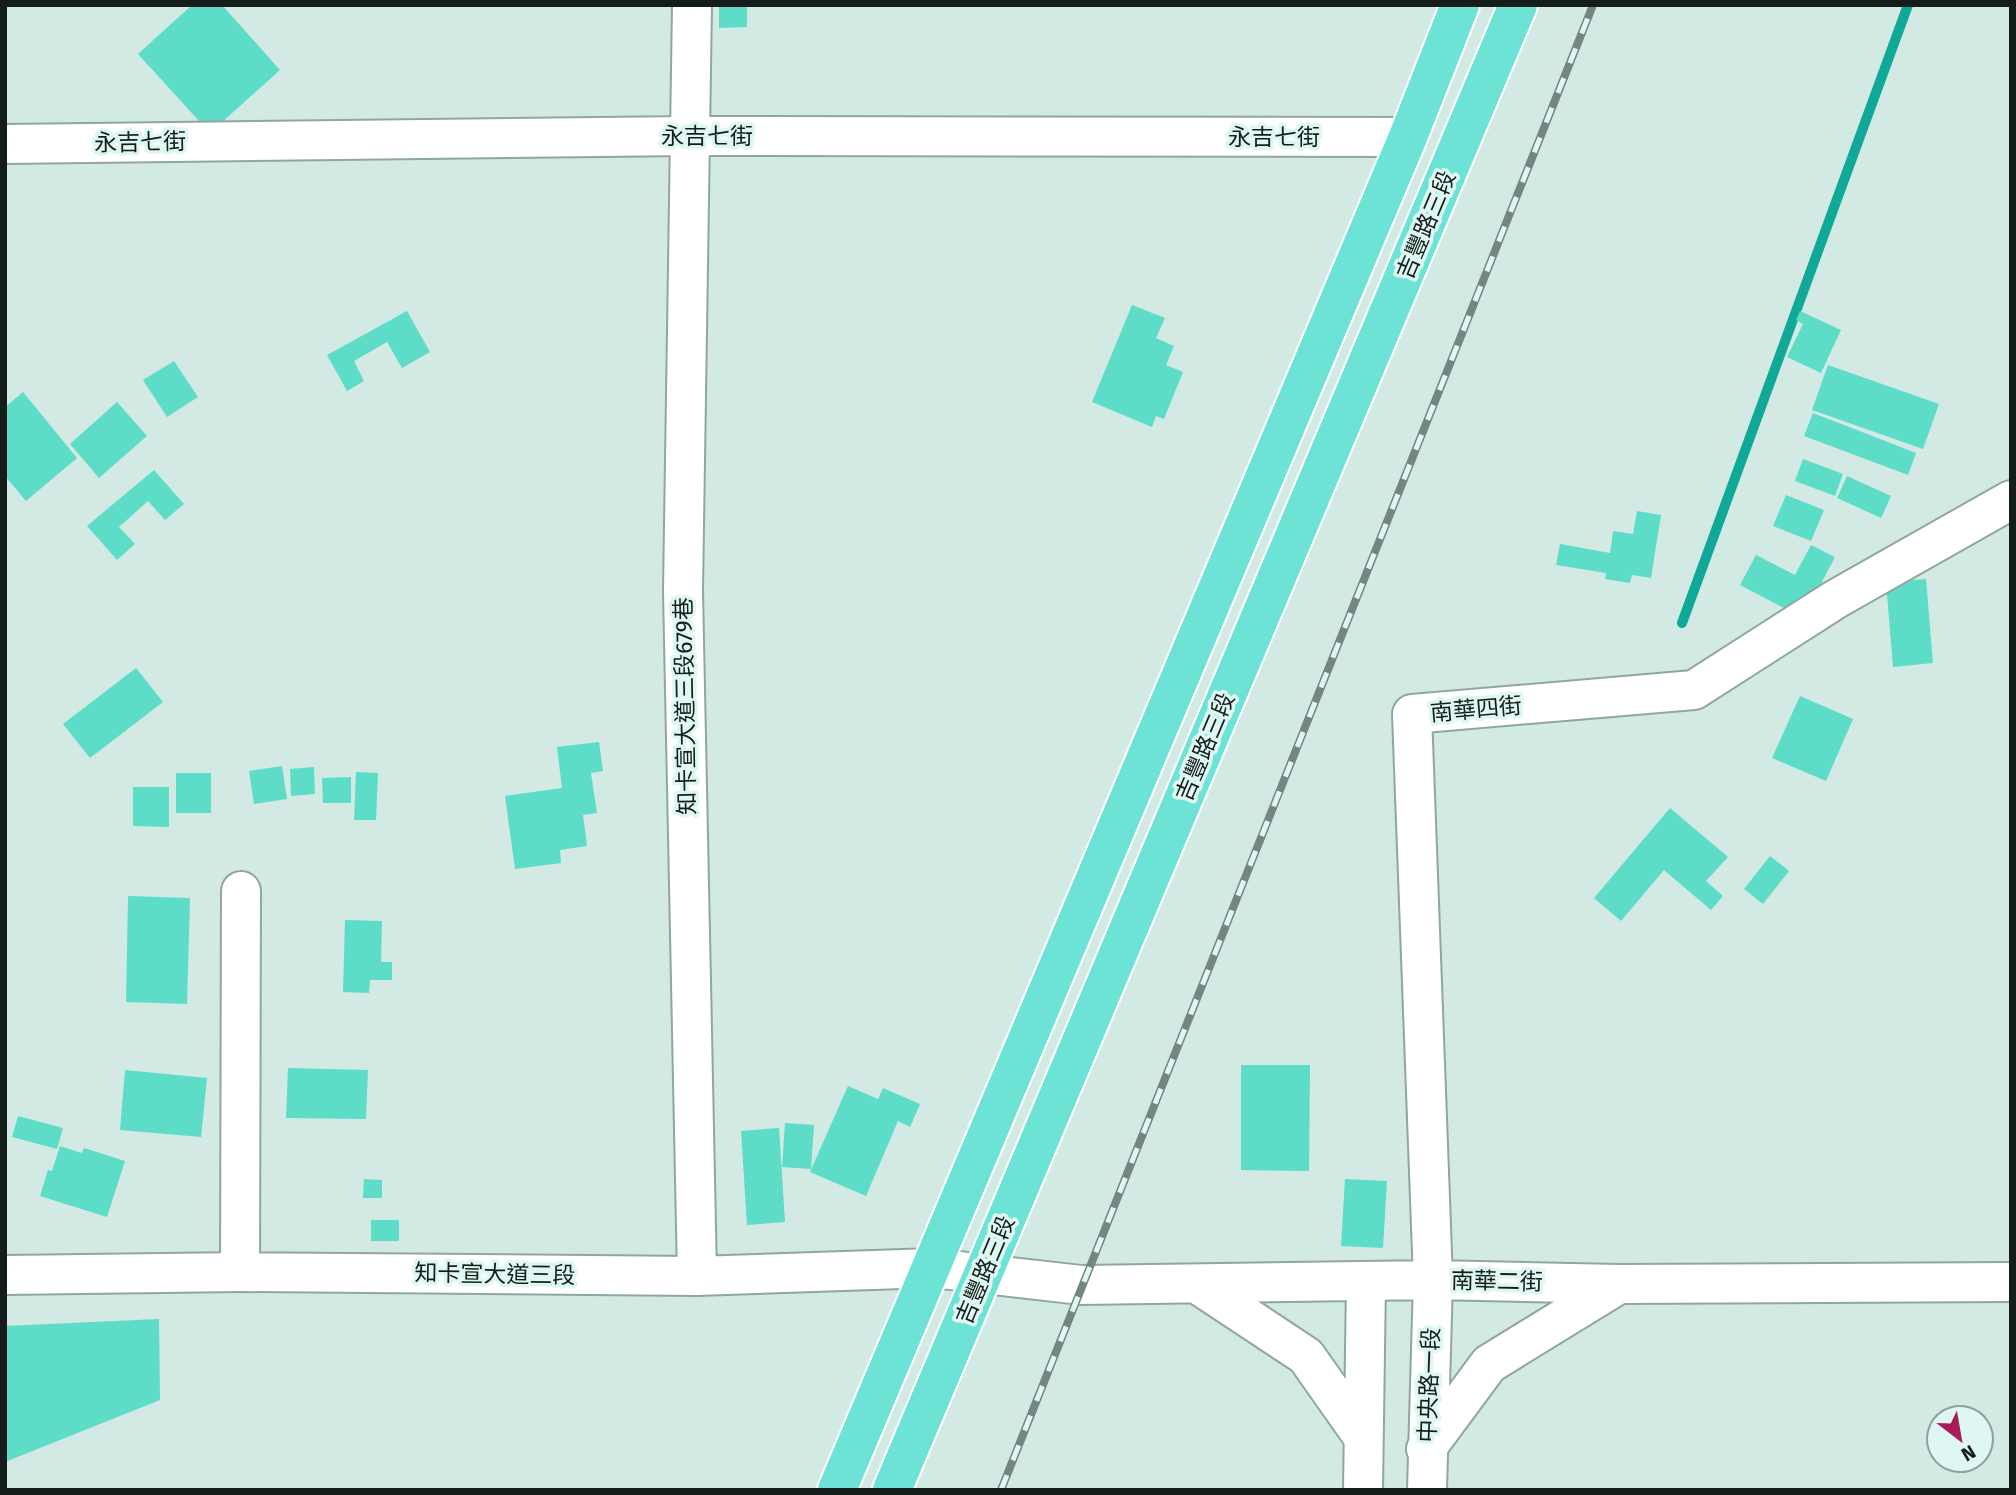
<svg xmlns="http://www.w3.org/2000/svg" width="2016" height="1495" font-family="'Fira Sans','Noto Sans TC',sans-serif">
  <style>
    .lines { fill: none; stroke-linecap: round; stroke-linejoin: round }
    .stream { stroke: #10a896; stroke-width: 10 }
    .building { fill: #5ddcc8 }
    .minor-casing { stroke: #90a6a1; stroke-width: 42 }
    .major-casing { stroke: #fff; stroke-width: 42 }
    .minor { stroke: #fff; stroke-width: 38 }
    .major { stroke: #6de3d6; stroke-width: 38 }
    .rail-casing { stroke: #758581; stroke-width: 8 }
    .rail { stroke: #dff7f2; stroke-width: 5; stroke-dasharray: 16; stroke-linecap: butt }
    .labels { text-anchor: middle; stroke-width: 7; stroke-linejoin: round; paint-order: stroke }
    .street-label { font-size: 23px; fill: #151d1b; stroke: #dff7f2 }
  </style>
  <rect width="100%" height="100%" fill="#d2e9e4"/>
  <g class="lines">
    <!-- stream -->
    <path class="stream" d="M 1682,623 L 1908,5"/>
  </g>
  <!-- building -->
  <path class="building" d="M 192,5 L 222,5 L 280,70 L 210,133 L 138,54 Z
    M 719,5 L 747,5 L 747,27 L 719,28 Z
    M 1132,305 L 1165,318 L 1156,338 L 1174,346 L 1166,365 L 1183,372 L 1164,419 L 1156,416 L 1152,427 L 1092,402 Z
    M 407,311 L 430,352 L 402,368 L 387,342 L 354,361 L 364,381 L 347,391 L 327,355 Z
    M 1800,311 L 1841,330 L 1821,373 L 1787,357 L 1803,324 L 1796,320 Z
    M 174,361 L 198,397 L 167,417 L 143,380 Z
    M 1828,365 L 1939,404 L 1923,449 L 1812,410 Z
    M 23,392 L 77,458 L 26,501 L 5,476 L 5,407 Z
    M 117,402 L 147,436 L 99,478 L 70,444 Z
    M 1813,413 L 1916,453 L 1908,475 L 1804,436 Z
    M 1803,459 L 1843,474 L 1835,496 L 1795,481 Z
    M 154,470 L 184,504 L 165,520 L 148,501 L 119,527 L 135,544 L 117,560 L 87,526 Z
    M 1847,476 L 1891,496 L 1881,518 L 1837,498 Z
    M 1786,495 L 1824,510 L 1811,541 L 1773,526 Z
    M 1637,511 L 1661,515 L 1651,578 L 1632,575 L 1630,583 L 1605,579 L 1606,573 L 1556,565 L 1560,544 L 1610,553 L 1613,531 L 1633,534 Z
    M 1811,545 L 1835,557 L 1803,618 L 1740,585 L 1756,555 L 1795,575 Z
    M 1926,579 L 1933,663 L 1893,667 L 1886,582 Z
    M 136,668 L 163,702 L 90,758 L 63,724 Z
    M 1800,696 L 1853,719 L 1826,781 L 1772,758 Z
    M 599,742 L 603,771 L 591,773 L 597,813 L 583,815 L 587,846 L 560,850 L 561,863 L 515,869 L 505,796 L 562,788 L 557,747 Z
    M 282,766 L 287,799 L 254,804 L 249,771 Z
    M 314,767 L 315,794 L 291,796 L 290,769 Z
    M 356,772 L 378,773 L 376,820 L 354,820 Z
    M 176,773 L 211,773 L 211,813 L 176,813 Z
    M 351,777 L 351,803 L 323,803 L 322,778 Z
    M 133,787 L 169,787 L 169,827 L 133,826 Z
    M 1670,808 L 1728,857 L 1706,881 L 1723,896 L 1711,910 L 1664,870 L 1621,921 L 1594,898 Z
    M 1770,856 L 1789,871 L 1763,904 L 1744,889 Z
    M 128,896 L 190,898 L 187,1004 L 126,1002 Z
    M 345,920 L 382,921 L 381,962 L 392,962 L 392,980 L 370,980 L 369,993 L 343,992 Z
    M 1241,1065 L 1310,1065 L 1309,1171 L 1241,1170 Z
    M 288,1068 L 368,1070 L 366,1119 L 286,1118 Z
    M 125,1070 L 207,1078 L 201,1137 L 120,1130 Z
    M 848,1086 L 878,1099 L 883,1088 L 920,1104 L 910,1127 L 898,1121 L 866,1196 L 810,1172 Z
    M 18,1116 L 63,1128 L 57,1149 L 12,1137 Z
    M 785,1123 L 814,1125 L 811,1169 L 782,1167 Z
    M 779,1128 L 785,1222 L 747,1225 L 741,1131 Z
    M 60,1146 L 82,1153 L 84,1148 L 125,1161 L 107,1217 L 40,1196 L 48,1170 L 52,1171 Z
    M 364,1179 L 382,1180 L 382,1198 L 363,1198 Z
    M 1345,1179 L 1387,1181 L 1383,1248 L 1341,1246 Z
    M 371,1220 L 399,1220 L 399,1241 L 371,1241 Z
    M 159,1319 L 160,1400 L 5,1462 L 5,1326 Z"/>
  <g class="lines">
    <!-- minor casing -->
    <g class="minor-casing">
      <path id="minor" d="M 692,5 L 683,591 L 697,1276
        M 5,144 L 689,136 L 1408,137
        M 240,1272 L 241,891
        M 5,1275 L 240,1272 L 697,1276 L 933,1268 L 1081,1285 L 1433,1280 L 1619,1284 L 2011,1282
        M 1197,1284 L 1306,1356 L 1363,1437
        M 1426,1449 L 1489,1364 L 1619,1284
        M 1363,1490 L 1366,1282
        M 1427,1490 L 1433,1280 L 1412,714 L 1694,690 L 1836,599 L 2011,500"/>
    </g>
    <!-- major casing -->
    <g class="major-casing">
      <path id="major" d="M 837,1490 L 1408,137 L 1460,5
        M 892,1490 L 1518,5"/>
    </g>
    <!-- minor -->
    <use href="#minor" class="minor"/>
    <!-- major -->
    <use href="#major" class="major"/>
    <!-- rail casing -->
    <g class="rail-casing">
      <path id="rail" d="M 1001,1490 L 1593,5"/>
    </g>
    <!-- rail -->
    <use href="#rail" class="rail"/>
  </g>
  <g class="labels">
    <!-- street labels -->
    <g class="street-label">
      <text x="707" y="144">永吉七街</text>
      <text x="1274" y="145">永吉七街</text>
      <text transform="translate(140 142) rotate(-1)" y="8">永吉七街</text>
      <text transform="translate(1426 225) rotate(-67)" y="8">吉豐路三段</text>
      <text transform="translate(685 706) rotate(-91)" y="8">知卡宣大道三段679巷</text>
      <text transform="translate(1476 709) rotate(-5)" y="8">南華四街</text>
      <text transform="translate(1205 747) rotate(-67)" y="8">吉豐路三段</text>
      <text transform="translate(985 1270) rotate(-67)" y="8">吉豐路三段</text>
      <text transform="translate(495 1274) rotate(1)" y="8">知卡宣大道三段</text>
      <text transform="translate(1497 1281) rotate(1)" y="8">南華二街</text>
      <text transform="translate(1429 1385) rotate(-88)" y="8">中央路一段</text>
    </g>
  </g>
  <!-- border -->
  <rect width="2016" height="1495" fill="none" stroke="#151d1b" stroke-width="14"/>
  <!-- north arrow -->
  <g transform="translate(1960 1439) rotate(149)"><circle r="33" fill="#dff7f2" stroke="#8ea09c" stroke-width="2"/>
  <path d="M0-5L12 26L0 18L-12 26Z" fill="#a91b59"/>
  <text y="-10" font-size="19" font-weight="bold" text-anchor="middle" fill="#151d1b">N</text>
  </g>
</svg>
